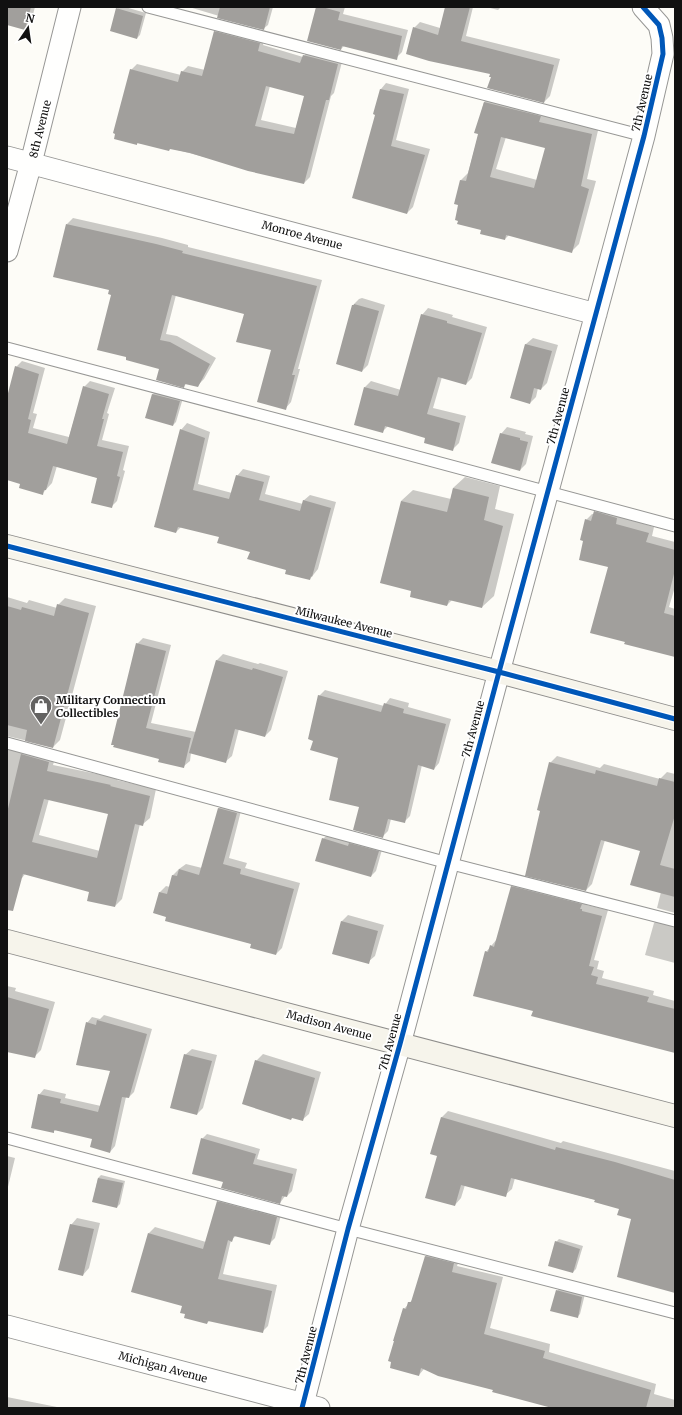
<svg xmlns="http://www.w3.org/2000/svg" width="682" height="1415" font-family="Merriweather,serif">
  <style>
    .shadow { fill: #0003; fill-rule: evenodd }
    .building { fill: #a19f9c; fill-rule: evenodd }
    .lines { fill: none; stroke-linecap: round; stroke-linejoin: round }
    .lane-casing { stroke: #979795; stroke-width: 13 }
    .street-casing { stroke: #979795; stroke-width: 23 }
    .secondary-casing { stroke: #8e8d8b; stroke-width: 24 }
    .lane { stroke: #fffffe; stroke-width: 11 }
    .street { stroke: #fffffe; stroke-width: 21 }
    .secondary { stroke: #f6f4eb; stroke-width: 22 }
    .cycleway-casing { stroke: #fff; stroke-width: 8 }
    .cycleway { stroke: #0057b8; stroke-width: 5 }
    .labels { text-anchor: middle; stroke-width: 4; stroke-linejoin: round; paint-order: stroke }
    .street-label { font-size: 11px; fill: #111; stroke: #fff }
    .poi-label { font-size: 11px; font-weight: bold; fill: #111; stroke: #fff; text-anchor: start }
  </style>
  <rect width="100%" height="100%" fill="#fdfcf7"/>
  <!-- shadow -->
  <path class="shadow" d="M 7,7 L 35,7 L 31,22 L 25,29 L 7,23 Z
    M 119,7 L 125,7 L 146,13 L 140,35 L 137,38 L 117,9 Z
    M 189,7 L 273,7 L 268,25 L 263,29 Z
    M 317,7 L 345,7 L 343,14 L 408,30 L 402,52 L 396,58 L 344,46 L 341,49 Z
    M 446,7 L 473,7 L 466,36 L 560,59 L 550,96 L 544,102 L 492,76 L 491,73 L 414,28 L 420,22 L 440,28 Z
    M 486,7 L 501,7 L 498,10 Z
    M 221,26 L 265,37 L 263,45 L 303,57 L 310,49 L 343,58 L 334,93 L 331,96 L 310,177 L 304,183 L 170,148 L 138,143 L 137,144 L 131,70 L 137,64 L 181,75 L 182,72 L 188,66 L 205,70 L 215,32 ZM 270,86 L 305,95 L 296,128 L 261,120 Z
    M 386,83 L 409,89 L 396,140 L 430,149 L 413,207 L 407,213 L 376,114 L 374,114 L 381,89 Z
    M 492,95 L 599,126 L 587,179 L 596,181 L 579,244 L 571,252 L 509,235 L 505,239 L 482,230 L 460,204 L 461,180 L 468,173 L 479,133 L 476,132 L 484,102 ZM 506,137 L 546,147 L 537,180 L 496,169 Z
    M 73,218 L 162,238 L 188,245 L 188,247 L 322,280 L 298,369 L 300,369 L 291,402 L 285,409 L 272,350 L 245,313 L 176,295 L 166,334 L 177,336 L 216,358 L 204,379 L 197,386 L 187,383 L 184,386 L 161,368 L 67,224 Z
    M 362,298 L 385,305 L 368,365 L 362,371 L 353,305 L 359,299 Z
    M 428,308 L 453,315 L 452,317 L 487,327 L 472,378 L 466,384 L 442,377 L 433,408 L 466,416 L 459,443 L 452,450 L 426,437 L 388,426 L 383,431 L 365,387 L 371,381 L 401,390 L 422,315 Z
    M 533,338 L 558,345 L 547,383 L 541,389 L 538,388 L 536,397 L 530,403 L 511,398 L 526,344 Z
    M 22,361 L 45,368 L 33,413 L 37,414 L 33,428 L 69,437 L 84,387 L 90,381 L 115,388 L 107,413 L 109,414 L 102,440 L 129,446 L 123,470 L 125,471 L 117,501 L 111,507 L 98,478 L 57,466 L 52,483 L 42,494 L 22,483 L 7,479 L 7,401 L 16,367 Z
    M 156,391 L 183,398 L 176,422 L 173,425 L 147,417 L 153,394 Z
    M 187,423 L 210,432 L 198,484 L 232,493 L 237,476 L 243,469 L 270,476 L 265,494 L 303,504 L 303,501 L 310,495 L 336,502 L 318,569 L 310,579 L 287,570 L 220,536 L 182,526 L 176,532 L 181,430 Z
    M 507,427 L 526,432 L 525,434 L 533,436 L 526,464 L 520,470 L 501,434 Z
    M 465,477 L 500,486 L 495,509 L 514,514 L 494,596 L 482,607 L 452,600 L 447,605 L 413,590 L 401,501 L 413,490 L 451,499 L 453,488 Z
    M 601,506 L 623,512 L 621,517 L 654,527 L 652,536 L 675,542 L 675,587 L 669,607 L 675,609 L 675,656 L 609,567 L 585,541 L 586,520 L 592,514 L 594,514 Z
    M 7,597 L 27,603 L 29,600 L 57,608 L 58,605 L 65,598 L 96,606 L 60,740 L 53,747 L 7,736 L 8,741 L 56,755 L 53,765 L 117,778 L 117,780 L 156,789 L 150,818 L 143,824 L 140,824 L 122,899 L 115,906 L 90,891 L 25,874 L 22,878 L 7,874 ZM 49,799 L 109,813 L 100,851 L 39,835 Z
    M 143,638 L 171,645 L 151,723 L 196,732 L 217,660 L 223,654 L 258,664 L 260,663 L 288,671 L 271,730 L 265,736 L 239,729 L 232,756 L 225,762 L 191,753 L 190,761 L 184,766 L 160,758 L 115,746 L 137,644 Z
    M 325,690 L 384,706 L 390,698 L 409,703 L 408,707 L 451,719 L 439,763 L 434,769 L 422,765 L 410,816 L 404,822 L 391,819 L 388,831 L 382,837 L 360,806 L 339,757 L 314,740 L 319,696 Z
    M 557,756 L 600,768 L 604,764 L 660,779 L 667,772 L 675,774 L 675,913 L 657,908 L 661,892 L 641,850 L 605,840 L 592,884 L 586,890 L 550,763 Z
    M 225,802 L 242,807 L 229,858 L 247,863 L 245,868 L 300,883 L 282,948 L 276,954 L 252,944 L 155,913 L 160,892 L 166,886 L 170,887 L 173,875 L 179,869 L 186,864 L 202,868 L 219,808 Z
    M 328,834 L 383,846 L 376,871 L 371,876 L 323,839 Z
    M 518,880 L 588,903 L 587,905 L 608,910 L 594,960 L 599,961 L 597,969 L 604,971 L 602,978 L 654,991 L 653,995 L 675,1001 L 675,1050 L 534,1010 L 486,952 L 497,939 L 512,887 Z
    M 348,915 L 384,925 L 375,956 L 368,962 L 334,953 L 342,921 Z
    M 660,917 L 675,920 L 675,963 L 645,955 L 654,923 Z
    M 7,986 L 16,988 L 15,991 L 55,1002 L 41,1050 L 35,1056 L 7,1051 Z
    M 104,1015 L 152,1029 L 134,1092 L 129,1097 L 126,1097 L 115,1146 L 110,1152 L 93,1138 L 56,1130 L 53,1132 L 39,1095 L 44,1089 L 66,1094 L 65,1098 L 101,1106 L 111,1070 L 87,1023 L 92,1017 L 100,1019 Z
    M 192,1049 L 217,1055 L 203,1108 L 197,1114 L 185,1055 Z
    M 263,1054 L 321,1072 L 309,1114 L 302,1120 L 256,1061 Z
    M 448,1111 L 561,1143 L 563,1141 L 675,1171 L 675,1291 L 632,1218 L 620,1208 L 596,1200 L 515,1178 L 512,1189 L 505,1195 L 465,1185 L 461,1198 L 455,1205 L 438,1155 L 432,1154 L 442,1117 Z
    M 207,1134 L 260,1149 L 257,1159 L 297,1169 L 292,1191 L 287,1196 L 285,1196 L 280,1203 L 224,1182 L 202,1139 Z
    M 7,1156 L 15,1158 L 7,1191 Z
    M 101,1175 L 125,1181 L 120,1204 L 117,1207 L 93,1201 L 98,1178 Z
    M 224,1196 L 282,1211 L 275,1238 L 269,1244 L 237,1235 L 231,1240 L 223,1274 L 277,1285 L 268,1326 L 262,1332 L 210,1320 L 207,1323 L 186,1313 L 149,1233 L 155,1227 L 206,1242 L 218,1202 Z
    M 77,1218 L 100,1223 L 89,1268 L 83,1275 L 71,1225 Z
    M 559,1239 L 583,1246 L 576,1269 L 573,1272 L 556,1242 Z
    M 432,1250 L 460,1257 L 457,1266 L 503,1277 L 490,1328 L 550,1344 L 549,1352 L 656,1384 L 654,1394 L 675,1400 L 675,1408 L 556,1408 L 424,1369 L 419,1375 L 404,1309 L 413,1299 L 426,1256 Z
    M 560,1288 L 585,1294 L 580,1314 L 577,1317 L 557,1291 Z
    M 7,1397 L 62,1408 L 7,1408 Z"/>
  <!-- building -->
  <path class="building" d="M 7,7 L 31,7 L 25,30 L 7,25 Z
    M 220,7 L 270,7 L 264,30 L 217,18 Z
    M 316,7 L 322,7 L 340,12 L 338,20 L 402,36 L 397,60 L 342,46 L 341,50 L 307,41 Z
    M 445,7 L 470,7 L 461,41 L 554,65 L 544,103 L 487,88 L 491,77 L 489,77 L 490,74 L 429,61 L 406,54 L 413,27 L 438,35 Z
    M 116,8 L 143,16 L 137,39 L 110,31 Z
    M 214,31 L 260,43 L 258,51 L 300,63 L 303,55 L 338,64 L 329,100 L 326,100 L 304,184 L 248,171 L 190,153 L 170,149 L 169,151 L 137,143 L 137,145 L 114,139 L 115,134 L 113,133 L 130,69 L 178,82 L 181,71 L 202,76 ZM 266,86 L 304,96 L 294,134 L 255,126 Z
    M 380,89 L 404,94 L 391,146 L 425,155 L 407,214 L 352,198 L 375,115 L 373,114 Z
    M 484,102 L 541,116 L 539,122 L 592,134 L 581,186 L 589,189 L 572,253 L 506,235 L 505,240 L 480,234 L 481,230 L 457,224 L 458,221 L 455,220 L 458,205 L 454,204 L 460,180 L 466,181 L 478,134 L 474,133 ZM 501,137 L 545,148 L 534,188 L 490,177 Z
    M 66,224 L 156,244 L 183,251 L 182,253 L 317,286 L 292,375 L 295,375 L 286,410 L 257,402 L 271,350 L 236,342 L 244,314 L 172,295 L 160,340 L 170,342 L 210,364 L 198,387 L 185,384 L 184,388 L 156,380 L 159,369 L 126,360 L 126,357 L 97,350 L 111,295 L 108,294 L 109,290 L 53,277 Z
    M 354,304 L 379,311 L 362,372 L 336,364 L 352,305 L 354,305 Z
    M 421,314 L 447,321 L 447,323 L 482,333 L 466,385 L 438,377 L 427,414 L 460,423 L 453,451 L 424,443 L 425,438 L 385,426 L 383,433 L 354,425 L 364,387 L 398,396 Z
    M 525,344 L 552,351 L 541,390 L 534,388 L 530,404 L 510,398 Z
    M 15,366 L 39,374 L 28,419 L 31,420 L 28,433 L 67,444 L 83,386 L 109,394 L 102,419 L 104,419 L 97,446 L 123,452 L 117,476 L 120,477 L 112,508 L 91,503 L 97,478 L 53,466 L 46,490 L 44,490 L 43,495 L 19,488 L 20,484 L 7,480 L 7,397 Z
    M 152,394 L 180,401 L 173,426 L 145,418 Z
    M 180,429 L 205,438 L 193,490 L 229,499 L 236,475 L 264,482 L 259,500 L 300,511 L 303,500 L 331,508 L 312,577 L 311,576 L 310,580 L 285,574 L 286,570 L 247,559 L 250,552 L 217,543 L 219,537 L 178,527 L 176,533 L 154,527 Z
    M 500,433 L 520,438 L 520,440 L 528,442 L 520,471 L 491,463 Z
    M 453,488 L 489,497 L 484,520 L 503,526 L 482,608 L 449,600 L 447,606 L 410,597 L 411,591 L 380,583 L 401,501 L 447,512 Z
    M 594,511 L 617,518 L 616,524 L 649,533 L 646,542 L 675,550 L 675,570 L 664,613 L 675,616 L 675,657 L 624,644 L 625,642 L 590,633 L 608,567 L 579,560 L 583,541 L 580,540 L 585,519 L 591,521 Z
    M 57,604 L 89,613 L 53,748 L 25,741 L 27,730 L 7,725 L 7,606 L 21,610 L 22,607 L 54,616 Z
    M 136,643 L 166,651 L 146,728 L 191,738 L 184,768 L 158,762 L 159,759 L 113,747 L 114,745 L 111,745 Z
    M 216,660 L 252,670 L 253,668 L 283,677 L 265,737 L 235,729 L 226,763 L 189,753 Z
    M 318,695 L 381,712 L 384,703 L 404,709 L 403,713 L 446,724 L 434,770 L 418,765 L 405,823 L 388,819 L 383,838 L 353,830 L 359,807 L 329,800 L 338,758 L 310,750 L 313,741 L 308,739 Z
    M 21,754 L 49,762 L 47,771 L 111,785 L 110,786 L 150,796 L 143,826 L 135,824 L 115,907 L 87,901 L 89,892 L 23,874 L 13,911 L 7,910 L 7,813 ZM 44,799 L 108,814 L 97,858 L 32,842 Z
    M 549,762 L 595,774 L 596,770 L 657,786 L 659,778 L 675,782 L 675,815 L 660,865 L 675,869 L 675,897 L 630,885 L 640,851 L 601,840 L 586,891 L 525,876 L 540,811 L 537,810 Z
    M 218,808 L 237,813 L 223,864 L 241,869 L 240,874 L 294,889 L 276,955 L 250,948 L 251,944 L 165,921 L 166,917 L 153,913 L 159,892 L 167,894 L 172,875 L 177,876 L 179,869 L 199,875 Z
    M 322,838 L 348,846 L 349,843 L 379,851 L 371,877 L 315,861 Z
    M 511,886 L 582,904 L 580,909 L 582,909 L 582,911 L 602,916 L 589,966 L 594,967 L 591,975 L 598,977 L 596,984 L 649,997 L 647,1002 L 675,1009 L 675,1053 L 531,1016 L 533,1011 L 473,996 L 485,951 L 488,952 L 490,945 L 494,947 Z
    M 341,921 L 378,931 L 369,964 L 332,954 Z
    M 7,997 L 49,1009 L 35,1058 L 7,1052 Z
    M 97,1020 L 147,1034 L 129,1098 L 122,1097 L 110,1153 L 90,1147 L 92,1139 L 54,1130 L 54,1133 L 31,1128 L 38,1094 L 61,1099 L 60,1103 L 98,1112 L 110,1071 L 76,1065 L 86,1022 L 96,1025 Z
    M 184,1054 L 212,1061 L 197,1115 L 170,1108 Z
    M 255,1060 L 315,1078 L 303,1121 L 292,1118 L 291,1120 L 242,1104 Z
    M 441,1117 L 555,1150 L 556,1147 L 615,1162 L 675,1180 L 675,1293 L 617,1277 L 631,1219 L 617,1215 L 619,1209 L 594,1202 L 595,1200 L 511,1178 L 506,1197 L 461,1185 L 455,1206 L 425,1198 L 437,1156 L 430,1154 Z
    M 201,1138 L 256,1154 L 253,1164 L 293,1174 L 287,1197 L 282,1196 L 280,1204 L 221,1188 L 223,1182 L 192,1174 Z
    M 98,1178 L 123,1183 L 117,1208 L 92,1202 Z
    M 217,1201 L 277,1217 L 270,1245 L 234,1236 L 232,1242 L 228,1240 L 218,1279 L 272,1291 L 263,1333 L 208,1321 L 207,1324 L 184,1318 L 185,1314 L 180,1313 L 182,1306 L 131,1292 L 148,1233 L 203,1249 Z
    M 70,1224 L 94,1229 L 83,1276 L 58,1270 Z
    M 555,1241 L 580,1249 L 573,1273 L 548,1266 Z
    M 425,1256 L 454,1263 L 452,1272 L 497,1283 L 484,1334 L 545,1351 L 543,1358 L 651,1390 L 646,1408 L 552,1408 L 492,1392 L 493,1390 L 438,1376 L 421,1368 L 419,1376 L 390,1368 L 391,1362 L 388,1361 L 394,1341 L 393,1341 L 403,1308 L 406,1309 L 408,1302 L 411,1302 Z
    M 556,1290 L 582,1297 L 578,1318 L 550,1311 Z"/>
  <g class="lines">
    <!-- lane casing -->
    <g class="lane-casing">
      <path id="lane" d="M 148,7 L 644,136
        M 7,348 L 280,420 L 675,526
        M 7,743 L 448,863 L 675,921
        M 7,1138 L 348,1229 L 675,1313"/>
    </g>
    <!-- street casing -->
    <g class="street-casing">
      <path id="street" d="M 7,157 L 596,314
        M 7,251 L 31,163 L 70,7
        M 7,1326 L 319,1408
        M 302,1408 L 348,1229 L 400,1044 L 499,672 L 644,136 L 663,54 L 662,38 L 659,25 L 643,7"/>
    </g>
    <!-- secondary casing -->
    <g class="secondary-casing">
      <path id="secondary" d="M 7,546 L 499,672 L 675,719
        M 7,941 L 675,1116"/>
    </g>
    <!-- lane -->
    <use href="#lane" class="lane"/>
    <!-- street -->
    <use href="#street" class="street"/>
    <!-- secondary -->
    <use href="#secondary" class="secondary"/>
    <!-- cycleway casing -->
    <g class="cycleway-casing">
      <path id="cycleway" d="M 7,546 L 499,672 L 675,719
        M 302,1408 L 348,1229 L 400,1044 L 499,672 L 644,136 L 663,54 L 662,38 L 659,25 L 643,7"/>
    </g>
    <!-- cycleway -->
    <use href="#cycleway" class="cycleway"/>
  </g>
  <!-- icons -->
  <defs>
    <g id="shop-pin" transform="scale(1.15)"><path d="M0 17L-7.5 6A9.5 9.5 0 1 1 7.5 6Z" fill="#646362" stroke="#fff"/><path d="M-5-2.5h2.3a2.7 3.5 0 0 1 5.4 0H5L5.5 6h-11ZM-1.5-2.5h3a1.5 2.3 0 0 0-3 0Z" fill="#fff"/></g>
  </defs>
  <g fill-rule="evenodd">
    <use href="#shop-pin" x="41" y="706"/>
  </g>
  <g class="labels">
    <!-- street labels -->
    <g class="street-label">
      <text transform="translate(642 103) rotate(-77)" y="4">7th Avenue</text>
      <text transform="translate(40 129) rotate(-76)" y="4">8th Avenue</text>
      <text transform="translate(302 235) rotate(15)" y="4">Monroe Avenue</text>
      <text transform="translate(558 416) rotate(-75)" y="4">7th Avenue</text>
      <text transform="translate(344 622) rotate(14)" y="4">Milwaukee Avenue</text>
      <text transform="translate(473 729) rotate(-75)" y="4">7th Avenue</text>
      <text transform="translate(329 1025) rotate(15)" y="4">Madison Avenue</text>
      <text transform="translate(390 1042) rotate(-75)" y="4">7th Avenue</text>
      <text transform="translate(306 1355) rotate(-76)" y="4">7th Avenue</text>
      <text transform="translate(163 1367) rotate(15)" y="4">Michigan Avenue</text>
    </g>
    <!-- poi labels -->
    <g class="poi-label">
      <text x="56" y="704">Military Connection<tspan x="56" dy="13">Collectibles</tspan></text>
    </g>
  </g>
  <!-- border -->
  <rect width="682" height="1415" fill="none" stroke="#111111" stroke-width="16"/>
  <!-- north arrow -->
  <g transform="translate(28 28) rotate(13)" stroke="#ffffff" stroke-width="3" paint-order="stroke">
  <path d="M0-3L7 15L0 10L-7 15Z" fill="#111111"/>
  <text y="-6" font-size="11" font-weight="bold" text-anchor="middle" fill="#111111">N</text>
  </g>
</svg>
